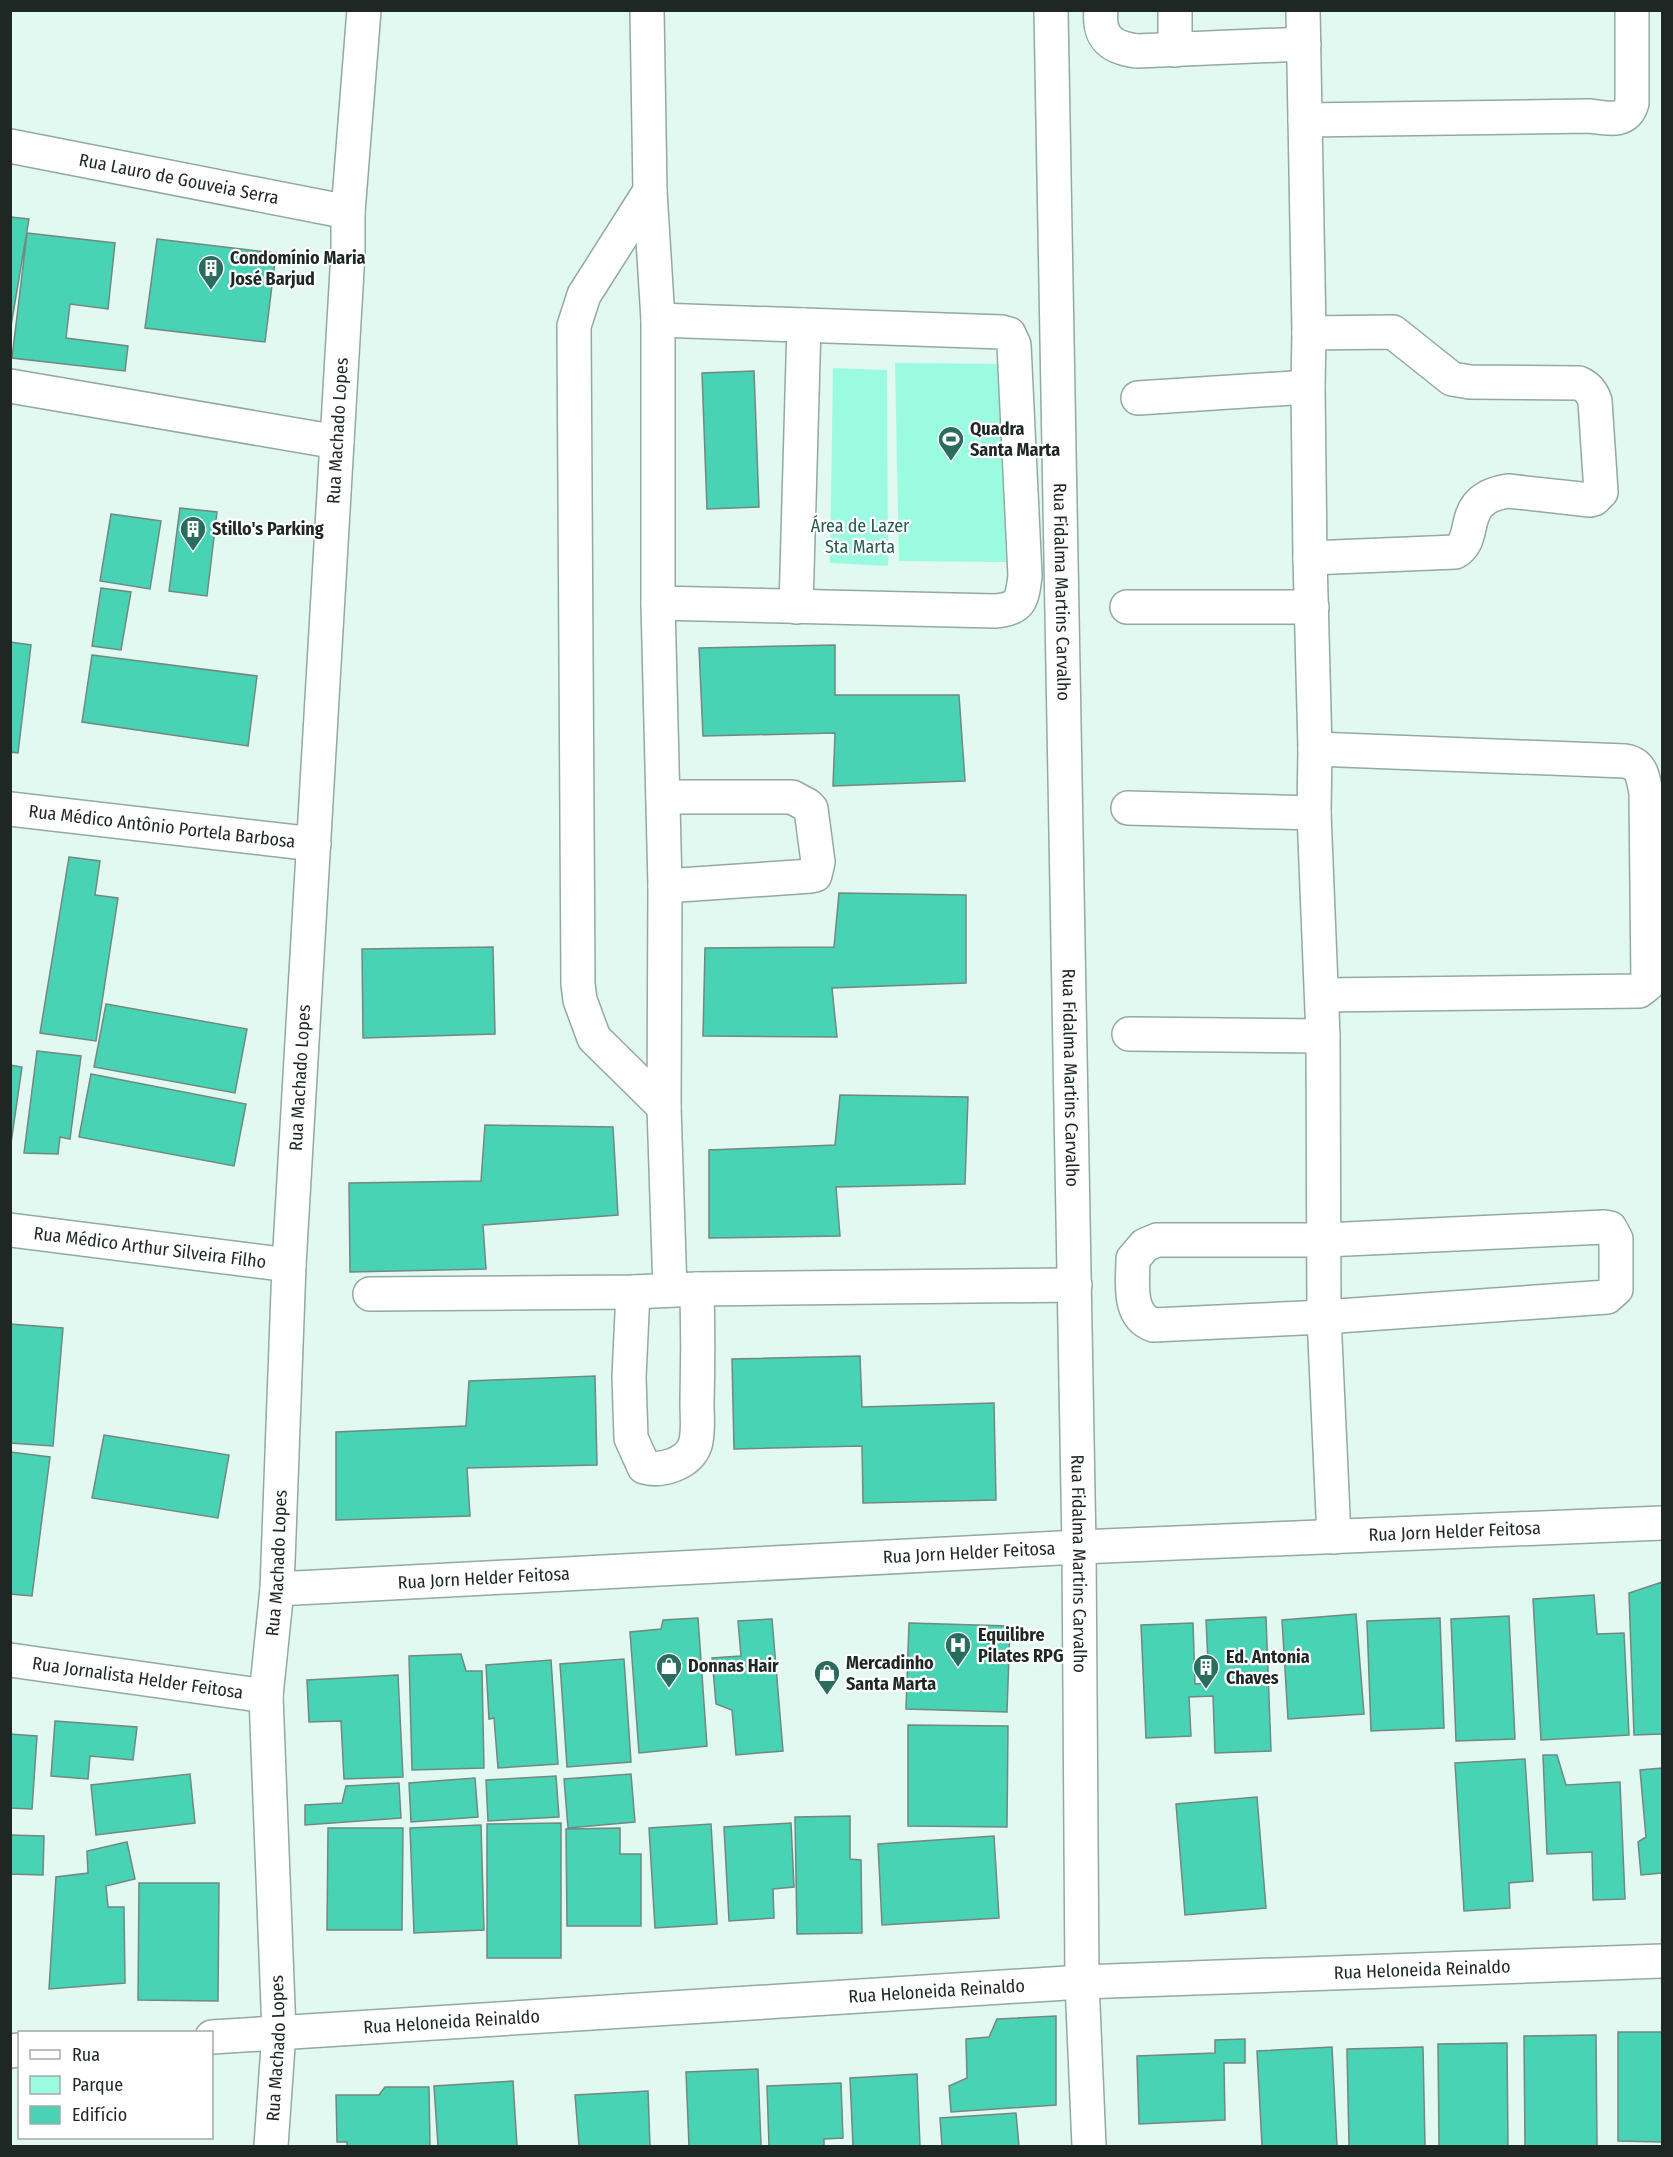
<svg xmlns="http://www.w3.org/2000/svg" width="1673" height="2157" font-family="'Fira Sans Condensed',sans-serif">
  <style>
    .green { fill: #9bfbe1 }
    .building { fill: #48d3b4; stroke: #728881; stroke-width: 1.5 }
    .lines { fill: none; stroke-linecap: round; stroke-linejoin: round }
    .street-casing { stroke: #93a9a2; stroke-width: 36 }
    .street { stroke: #fff; stroke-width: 33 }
    .labels { text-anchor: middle; stroke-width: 4.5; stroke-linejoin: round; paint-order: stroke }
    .street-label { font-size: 18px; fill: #1e2724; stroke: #fff }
    .poi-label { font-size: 18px; font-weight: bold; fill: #1e2724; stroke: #fff; text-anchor: start }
    .park-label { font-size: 18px; fill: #235b4e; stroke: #fff }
  </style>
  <rect width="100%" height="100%" fill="#e1f9f1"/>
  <!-- green -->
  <path class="green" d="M 895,363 L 1003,364 L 1006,562 L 899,561 Z
    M 833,368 L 887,370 L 888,566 L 830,563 Z"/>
  <!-- building -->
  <path class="building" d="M 10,217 L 29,219 L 10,332 Z
    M 27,233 L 115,243 L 108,309 L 70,304 L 66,338 L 128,346 L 125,371 L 12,358 Z
    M 157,239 L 276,253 L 265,342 L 145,328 Z
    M 754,371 L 759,507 L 707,509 L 702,373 Z
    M 180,508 L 217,512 L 207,596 L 169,591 Z
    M 111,514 L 161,521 L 150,589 L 100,581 Z
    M 101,588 L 131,592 L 121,650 L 92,646 Z
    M 10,642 L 31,645 L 18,753 L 10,752 Z
    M 835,645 L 835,695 L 959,695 L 965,781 L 833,786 L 835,733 L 703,736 L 699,648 Z
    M 92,655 L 257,676 L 248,746 L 82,722 Z
    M 69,857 L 100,861 L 95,895 L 118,898 L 96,1041 L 40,1033 Z
    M 839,893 L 966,895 L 966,983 L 832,988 L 837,1037 L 703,1036 L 705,948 L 834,947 Z
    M 493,947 L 495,1034 L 363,1038 L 362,949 Z
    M 106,1004 L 247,1029 L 235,1093 L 94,1067 Z
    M 37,1051 L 81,1056 L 70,1139 L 60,1137 L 58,1154 L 24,1153 Z
    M 10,1065 L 22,1067 L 10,1150 Z
    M 91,1074 L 246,1104 L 234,1166 L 79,1137 Z
    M 840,1095 L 968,1097 L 965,1184 L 836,1187 L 840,1236 L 709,1238 L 709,1150 L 835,1145 Z
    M 485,1125 L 613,1127 L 618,1215 L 483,1225 L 486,1269 L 350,1272 L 349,1183 L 481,1181 Z
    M 10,1324 L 63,1328 L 53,1446 L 10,1443 Z
    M 860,1356 L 862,1407 L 994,1403 L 996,1500 L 863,1503 L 862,1446 L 734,1449 L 732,1359 Z
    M 595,1376 L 597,1465 L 467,1468 L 470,1516 L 336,1520 L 336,1432 L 466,1426 L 469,1381 Z
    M 104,1435 L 229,1455 L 218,1518 L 92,1498 Z
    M 10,1452 L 50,1457 L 32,1596 L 10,1594 Z
    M 1662,1582 L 1662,1734 L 1634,1735 L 1629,1593 Z
    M 1594,1595 L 1597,1634 L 1624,1633 L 1629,1735 L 1541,1740 L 1533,1599 Z
    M 1356,1614 L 1364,1714 L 1288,1719 L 1282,1620 Z
    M 1509,1616 L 1515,1739 L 1456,1741 L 1451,1619 Z
    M 1266,1617 L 1271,1751 L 1215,1753 L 1213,1696 L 1189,1697 L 1191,1736 L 1146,1738 L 1141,1625 L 1193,1623 L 1195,1684 L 1209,1683 L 1206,1620 Z
    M 698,1618 L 707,1746 L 639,1753 L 630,1632 L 661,1629 L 663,1620 Z
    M 1440,1618 L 1444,1728 L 1371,1731 L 1367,1621 Z
    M 772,1619 L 783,1751 L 736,1755 L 732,1710 L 716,1704 L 712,1658 L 741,1656 L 738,1621 Z
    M 909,1623 L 1010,1626 L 1007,1712 L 906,1709 Z
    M 461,1654 L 466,1671 L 482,1671 L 484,1768 L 412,1770 L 409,1656 Z
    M 624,1659 L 631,1762 L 567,1767 L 560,1664 Z
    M 551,1660 L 558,1764 L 498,1768 L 494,1718 L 489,1719 L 486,1665 Z
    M 398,1675 L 403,1777 L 344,1779 L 341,1721 L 309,1722 L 307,1680 Z
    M 55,1721 L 137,1727 L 133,1760 L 90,1756 L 88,1779 L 51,1776 Z
    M 908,1725 L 1008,1726 L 1007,1827 L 908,1826 Z
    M 10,1734 L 37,1736 L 32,1809 L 10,1808 Z
    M 1543,1755 L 1557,1755 L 1566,1785 L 1620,1782 L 1625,1899 L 1593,1900 L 1592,1852 L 1547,1854 Z
    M 1525,1759 L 1533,1881 L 1509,1883 L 1510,1908 L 1464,1911 L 1455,1763 Z
    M 1662,1768 L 1662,1873 L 1641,1875 L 1638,1842 L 1646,1837 L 1640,1770 Z
    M 190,1774 L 195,1823 L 96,1835 L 91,1785 Z
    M 631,1774 L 635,1822 L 568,1828 L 564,1779 Z
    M 556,1776 L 559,1817 L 488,1821 L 486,1780 Z
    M 475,1778 L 478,1817 L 411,1822 L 409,1783 Z
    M 399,1783 L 401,1818 L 305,1825 L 305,1805 L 342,1803 L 346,1786 Z
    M 1257,1797 L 1266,1908 L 1185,1915 L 1176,1804 Z
    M 850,1816 L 850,1859 L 861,1860 L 862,1933 L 797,1934 L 795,1817 Z
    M 561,1823 L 561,1958 L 487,1958 L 487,1824 Z
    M 791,1823 L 794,1887 L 773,1889 L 774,1918 L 729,1921 L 724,1827 Z
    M 711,1824 L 717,1924 L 655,1928 L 649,1828 Z
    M 481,1825 L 484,1930 L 414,1933 L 410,1828 Z
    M 328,1828 L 403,1828 L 402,1930 L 327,1930 Z
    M 620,1828 L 620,1854 L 641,1854 L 641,1926 L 567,1926 L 566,1829 Z
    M 10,1835 L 44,1836 L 43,1875 L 10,1874 Z
    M 994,1836 L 999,1918 L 882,1925 L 878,1844 Z
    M 127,1842 L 135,1879 L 106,1886 L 108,1907 L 124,1907 L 125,1983 L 49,1989 L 56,1877 L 88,1873 L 87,1851 Z
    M 139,1883 L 219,1883 L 218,2001 L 138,2000 Z
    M 1056,2016 L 1056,2105 L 951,2112 L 949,2086 L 967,2078 L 966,2039 L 989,2037 L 997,2019 Z
    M 1618,2032 L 1662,2032 L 1662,2142 L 1618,2141 Z
    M 1596,2035 L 1597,2146 L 1525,2146 L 1524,2036 Z
    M 1245,2039 L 1245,2063 L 1224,2063 L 1225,2120 L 1139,2124 L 1137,2056 L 1215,2053 L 1215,2040 Z
    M 1507,2043 L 1508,2146 L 1439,2146 L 1438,2044 Z
    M 1332,2047 L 1337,2146 L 1262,2146 L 1257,2051 Z
    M 1423,2047 L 1425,2146 L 1349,2146 L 1347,2049 Z
    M 758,2069 L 761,2146 L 689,2146 L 686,2072 Z
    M 917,2074 L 920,2146 L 853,2146 L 850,2078 Z
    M 513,2081 L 517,2146 L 438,2146 L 434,2086 Z
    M 841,2083 L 843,2138 L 824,2139 L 824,2146 L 769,2146 L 767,2086 Z
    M 385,2087 L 429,2087 L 430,2146 L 347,2146 L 347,2142 L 337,2142 L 336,2095 L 379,2095 Z
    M 648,2091 L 650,2146 L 579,2146 L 575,2095 Z
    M 1016,2113 L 1019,2146 L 942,2146 L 940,2118 Z"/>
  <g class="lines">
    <!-- street casing -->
    <g class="street-casing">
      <g id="street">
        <path d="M 647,10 L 650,191 L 658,320 L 658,603 L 665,886 L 664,1107 L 670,1290"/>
        <path id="s1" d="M 1051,10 L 1079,1547 L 1082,1982 L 1089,2146"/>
        <path d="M 1101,10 C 1098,38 1112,48 1137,51 L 1304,44"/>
        <path d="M 1175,10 L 1175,50"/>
        <path d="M 1303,10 L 1309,333 L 1308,387 L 1310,558 L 1315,749 L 1314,813 L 1323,1036 L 1324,1317 L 1334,1537"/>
        <path d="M 1305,120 L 1589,116 C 1607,118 1626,124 1632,103 L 1632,10"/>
        <path id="s2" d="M 10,146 L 348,212"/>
        <path d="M 650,191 L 584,295 L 574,326 L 578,984 L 580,1000 L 594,1038 L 664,1107"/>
        <path d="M 1309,333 L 1393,332 L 1452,379 L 1470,382 L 1579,383 C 1588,387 1592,392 1595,401 L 1601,492 L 1594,499 L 1590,500 L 1508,491 C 1455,499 1480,539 1455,552 L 1310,558"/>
        <path d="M 10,386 L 337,442"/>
        <path d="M 1138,398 L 1308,387"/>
        <path d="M 658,603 L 995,611 C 1021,609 1022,600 1025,576 L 1014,345 L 1009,334 L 1002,332 L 658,320"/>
        <path d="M 796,607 L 804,325"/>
        <path d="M 1127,607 L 1312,607"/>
        <path d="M 1315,749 L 1625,761 C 1642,764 1643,777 1646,793 L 1648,984 L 1639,991 L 1322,995"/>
        <path d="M 663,797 L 792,797 L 807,805 L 811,809 L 818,862 L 815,875 L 811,876 L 665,886"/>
        <path d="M 1128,808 L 1314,813"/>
        <path id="s3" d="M 10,809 L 314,844"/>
        <path d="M 1129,1034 L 1323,1036"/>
        <path d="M 1604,1227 L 1610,1228 L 1616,1239 L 1616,1289 L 1607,1297 L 1324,1317 L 1153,1325 C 1127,1315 1133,1283 1133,1259 L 1145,1245 L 1157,1240 L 1325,1240 Z"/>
        <path id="s4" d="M 10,1230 L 289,1265"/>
        <path d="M 633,1292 L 629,1377 L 631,1438 L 644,1467 C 661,1472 688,1464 695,1445 C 699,1433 697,1416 697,1404 C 698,1365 698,1327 697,1289"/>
        <path d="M 370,1294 L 633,1292 L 697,1289 L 1075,1285"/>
        <path id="s5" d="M 277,1589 L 1079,1547 L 1662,1523"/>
        <path id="s6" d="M 10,1660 L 266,1696"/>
        <path id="s7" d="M 212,2037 L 1082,1982 L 1662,1961"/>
        <path d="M 10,2051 L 20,2050"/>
        <path id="s8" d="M 271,2146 L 279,2032 L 266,1696 L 277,1589 L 289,1265 L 348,253 L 348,212 L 364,10"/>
      </g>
    </g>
    <!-- street -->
    <use href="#street" class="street"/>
  </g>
  <!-- icons -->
  <defs>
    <g id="building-pin" transform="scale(1.35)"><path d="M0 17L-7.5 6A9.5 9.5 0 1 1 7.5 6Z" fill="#2a6c5d" stroke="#fff"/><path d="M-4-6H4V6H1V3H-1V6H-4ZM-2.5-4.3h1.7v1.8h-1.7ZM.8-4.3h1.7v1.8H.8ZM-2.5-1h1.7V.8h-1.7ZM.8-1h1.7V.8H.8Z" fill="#fff"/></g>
    <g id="stadium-pin" transform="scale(1.35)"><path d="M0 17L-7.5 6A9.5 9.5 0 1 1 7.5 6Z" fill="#2a6c5d" stroke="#fff"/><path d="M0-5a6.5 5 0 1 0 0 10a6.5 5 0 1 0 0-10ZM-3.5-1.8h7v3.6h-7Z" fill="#fff"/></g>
    <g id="hospital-pin" transform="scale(1.35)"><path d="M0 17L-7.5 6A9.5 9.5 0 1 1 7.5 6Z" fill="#2a6c5d" stroke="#fff"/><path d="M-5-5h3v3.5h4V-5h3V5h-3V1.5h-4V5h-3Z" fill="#fff"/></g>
    <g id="shop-pin" transform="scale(1.35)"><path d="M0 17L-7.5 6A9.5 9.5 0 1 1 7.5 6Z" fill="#2a6c5d" stroke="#fff"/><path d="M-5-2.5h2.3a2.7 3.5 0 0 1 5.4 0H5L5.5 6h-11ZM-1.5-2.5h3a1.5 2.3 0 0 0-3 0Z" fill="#fff"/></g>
  </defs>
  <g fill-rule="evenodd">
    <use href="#building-pin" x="211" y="268"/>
    <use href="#stadium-pin" x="951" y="439"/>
    <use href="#building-pin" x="193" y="529"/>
    <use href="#hospital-pin" x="958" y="1645"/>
    <use href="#shop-pin" x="669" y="1666"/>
    <use href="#building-pin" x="1206" y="1667"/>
    <use href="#shop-pin" x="827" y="1673"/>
  </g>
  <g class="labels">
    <!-- street labels -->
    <g class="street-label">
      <text dy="6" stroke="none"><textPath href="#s2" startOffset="172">Rua Lauro de Gouveia Serra</textPath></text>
      <text dy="6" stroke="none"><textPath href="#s8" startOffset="1718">Rua Machado Lopes</textPath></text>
      <text dy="6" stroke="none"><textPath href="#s1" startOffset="582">Rua Fidalma Martins Carvalho</textPath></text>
      <text dy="6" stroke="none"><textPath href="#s3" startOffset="153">Rua Médico Antônio Portela Barbosa</textPath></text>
      <text dy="6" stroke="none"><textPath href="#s8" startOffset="1070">Rua Machado Lopes</textPath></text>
      <text dy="6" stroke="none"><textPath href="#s1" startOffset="1068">Rua Fidalma Martins Carvalho</textPath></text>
      <text dy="6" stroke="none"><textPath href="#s4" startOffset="141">Rua Médico Arthur Silveira Filho</textPath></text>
      <text dy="6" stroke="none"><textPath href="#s5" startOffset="1179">Rua Jorn Helder Feitosa</textPath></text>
      <text dy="6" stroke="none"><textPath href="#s5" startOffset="693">Rua Jorn Helder Feitosa</textPath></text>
      <text dy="6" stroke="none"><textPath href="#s8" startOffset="584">Rua Machado Lopes</textPath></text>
      <text dy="6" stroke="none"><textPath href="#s1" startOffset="1554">Rua Fidalma Martins Carvalho</textPath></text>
      <text dy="6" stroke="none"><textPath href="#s5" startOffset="207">Rua Jorn Helder Feitosa</textPath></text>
      <text dy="6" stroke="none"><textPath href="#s6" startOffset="129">Rua Jornalista Helder Feitosa</textPath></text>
      <text dy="6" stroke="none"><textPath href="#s7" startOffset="1212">Rua Heloneida Reinaldo</textPath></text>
      <text dy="6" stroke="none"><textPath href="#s7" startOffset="726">Rua Heloneida Reinaldo</textPath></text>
      <text dy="6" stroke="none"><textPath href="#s7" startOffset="240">Rua Heloneida Reinaldo</textPath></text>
      <text dy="6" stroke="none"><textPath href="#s8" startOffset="98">Rua Machado Lopes</textPath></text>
    </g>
    <!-- poi labels -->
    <g class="poi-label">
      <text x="230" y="264">Condomínio Maria<tspan x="230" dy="21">José Barjud</tspan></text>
      <text x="970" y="435">Quadra<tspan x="970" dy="21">Santa Marta</tspan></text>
      <text x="212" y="535">Stillo's Parking</text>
      <text x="978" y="1641">Equilibre<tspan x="978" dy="21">Pilates RPG</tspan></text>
      <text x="1226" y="1663">Ed. Antonia<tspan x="1226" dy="21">Chaves</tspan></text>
      <text x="846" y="1669">Mercadinho<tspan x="846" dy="21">Santa Marta</tspan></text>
      <text x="688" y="1672">Donnas Hair</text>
    </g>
    <!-- park labels -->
    <g class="park-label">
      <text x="860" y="532">Área de Lazer<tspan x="860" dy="21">Sta Marta</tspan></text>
    </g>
  </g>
  <!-- border -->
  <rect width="1673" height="2157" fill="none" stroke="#1e2724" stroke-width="24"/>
  <!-- legend -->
  <rect x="18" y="2031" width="195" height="108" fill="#ffffff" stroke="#a5a9a7" stroke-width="1.5"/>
  <rect x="30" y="2050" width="30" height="9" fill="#ffffff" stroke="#a5a9a7" stroke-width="1.5"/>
  <text x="72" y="2061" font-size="18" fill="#1e2724">Rua</text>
  <rect x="30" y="2076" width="30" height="18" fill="#9bfbe1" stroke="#a5a9a7" stroke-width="1.5"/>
  <text x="72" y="2091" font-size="18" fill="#1e2724">Parque</text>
  <rect x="30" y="2106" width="30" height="18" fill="#48d3b4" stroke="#a5a9a7" stroke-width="1.5"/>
  <text x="72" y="2121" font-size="18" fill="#1e2724">Edifício</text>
</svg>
